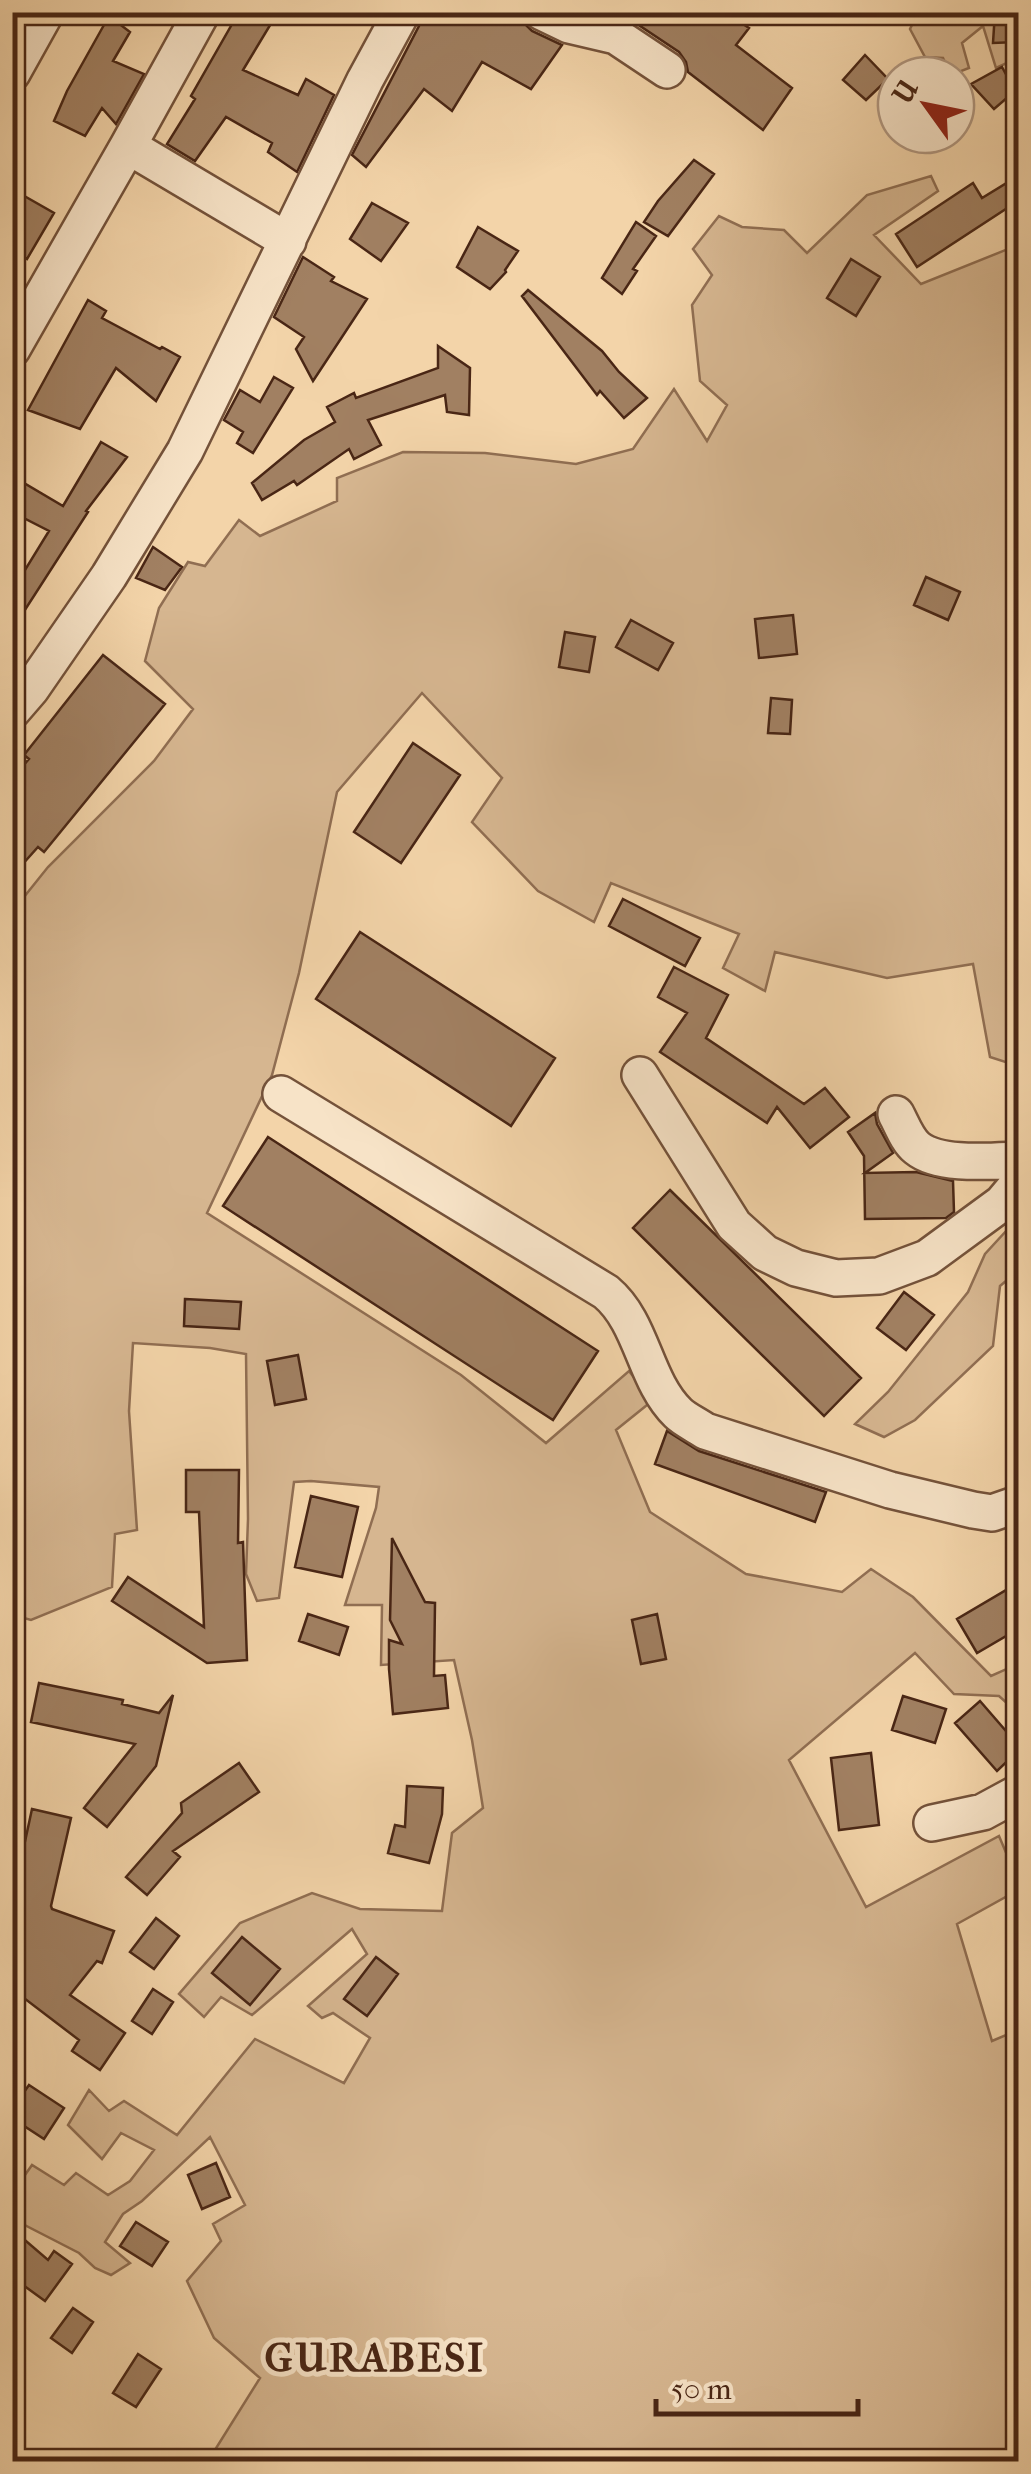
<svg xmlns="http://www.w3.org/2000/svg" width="1031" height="2474" font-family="'IM FELL French Canon',serif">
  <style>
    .green { fill: #d6b690; stroke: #906e52; stroke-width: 2.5 }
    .building { fill: #a18062; stroke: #492615; stroke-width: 2.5 }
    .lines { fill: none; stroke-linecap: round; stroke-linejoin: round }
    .minor-casing { stroke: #74523a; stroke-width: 40 }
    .minor { stroke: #f7e3c7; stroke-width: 35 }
    .labels { text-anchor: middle; stroke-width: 10; stroke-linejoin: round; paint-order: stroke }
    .district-label { font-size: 40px; font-weight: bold; letter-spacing: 2.5px; fill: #492615; stroke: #f7e3c7 }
  </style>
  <rect width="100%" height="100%" fill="#f3d4a9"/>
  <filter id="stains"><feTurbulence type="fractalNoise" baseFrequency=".002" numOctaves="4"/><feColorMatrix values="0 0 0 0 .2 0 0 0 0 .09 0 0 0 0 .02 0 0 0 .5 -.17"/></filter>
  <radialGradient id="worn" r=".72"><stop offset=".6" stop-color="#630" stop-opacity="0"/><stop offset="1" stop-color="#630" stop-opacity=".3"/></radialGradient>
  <!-- green -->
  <path class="green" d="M 918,13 L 1018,13 L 1018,58 L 996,68 L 983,26 L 962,43 L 969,68 L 951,75 L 943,58 L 925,57 L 910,29 Z
    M 931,176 L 938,191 L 874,235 L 921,284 L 1018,245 L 1018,1066 L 990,1057 L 973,964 L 887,978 L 775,952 L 765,991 L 723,968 L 739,934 L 611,883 L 594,922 L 538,891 L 472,822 L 502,778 L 422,693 L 337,792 L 299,973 L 272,1075 L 207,1213 L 461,1375 L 546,1443 L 629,1371 L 652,1401 L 616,1430 L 650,1512 L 746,1574 L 842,1592 L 871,1569 L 913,1597 L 991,1676 L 1018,1664 L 1018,1713 L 999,1696 L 954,1694 L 915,1653 L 789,1760 L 866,1907 L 999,1836 L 1018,1881 L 1018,1890 L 957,1924 L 992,2041 L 1018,2030 L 1018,2461 L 208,2461 L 260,2378 L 214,2338 L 187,2281 L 221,2241 L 213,2224 L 245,2205 L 210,2137 L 142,2201 L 123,2214 L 105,2242 L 130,2263 L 111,2275 L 95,2268 L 79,2253 L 13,2219 L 13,2192 L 32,2165 L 64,2185 L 76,2173 L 108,2195 L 130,2181 L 154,2150 L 121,2133 L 102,2159 L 68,2125 L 89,2090 L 109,2111 L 124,2101 L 177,2135 L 255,2039 L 344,2083 L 370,2038 L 333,2013 L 322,2018 L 308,2006 L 367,1954 L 352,1929 L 252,2015 L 221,1997 L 204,2017 L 179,1994 L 240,1923 L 312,1893 L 360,1909 L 442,1911 L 452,1833 L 483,1808 L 472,1740 L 454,1660 L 381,1665 L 382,1605 L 345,1605 L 376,1508 L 379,1487 L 311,1481 L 294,1482 L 279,1598 L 257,1601 L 246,1574 L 248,1519 L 246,1354 L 210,1348 L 133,1343 L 129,1411 L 137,1530 L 115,1534 L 112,1587 L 31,1620 L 13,1615 L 12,912 L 48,867 L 154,761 L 193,709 L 145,661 L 159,608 L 188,562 L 205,566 L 239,520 L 260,536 L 337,501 L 337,478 L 403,452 L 485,453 L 576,464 L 633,449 L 674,389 L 707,441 L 727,405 L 700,381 L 692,305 L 712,275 L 693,249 L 719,216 L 742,227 L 784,230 L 807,253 L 867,195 Z
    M 1018,1218 L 1018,1271 L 1000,1286 L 993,1346 L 915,1420 L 884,1437 L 855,1424 L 888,1392 L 968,1292 L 985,1254 Z"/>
  <!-- building -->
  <path class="building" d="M 239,12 L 278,12 L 243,70 L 298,95 L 306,79 L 334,95 L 297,172 L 268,152 L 272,143 L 226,117 L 195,161 L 167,144 L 195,99 L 191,96 Z
    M 423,12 L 521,12 L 524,23 L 532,31 L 562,45 L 531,89 L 482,62 L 452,111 L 424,89 L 366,167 L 352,155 L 421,22 Z
    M 609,12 L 725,12 L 749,28 L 736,45 L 792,88 L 763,130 L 688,72 L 686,62 L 679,52 L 628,18 Z
    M 995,12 L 1018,12 L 1018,42 L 993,43 Z
    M 109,16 L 130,32 L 113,61 L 144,74 L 116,124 L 102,108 L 85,136 L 54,121 L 67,91 Z
    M 865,55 L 888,79 L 866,100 L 843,80 Z
    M 1002,67 L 1015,91 L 994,109 L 971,84 Z
    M 694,160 L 714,174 L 668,236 L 644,222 L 658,201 Z
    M 1018,176 L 1018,201 L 917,267 L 896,234 L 973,183 L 982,198 Z
    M 12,189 L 54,213 L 27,259 L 12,250 Z
    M 372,203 L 408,223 L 381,261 L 350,239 Z
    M 636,222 L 656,236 L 633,269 L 637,271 L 622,294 L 602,278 Z
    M 478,227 L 518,251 L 505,270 L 506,272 L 490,289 L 457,267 Z
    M 303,257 L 334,277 L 331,281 L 367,299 L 313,381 L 296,349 L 304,337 L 274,317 Z
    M 851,259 L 880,277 L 856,316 L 827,298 Z
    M 528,290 L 602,351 L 619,372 L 647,398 L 624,418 L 600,391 L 597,395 L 522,296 Z
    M 88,300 L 106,311 L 102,318 L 160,349 L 162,347 L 180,357 L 156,401 L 116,368 L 80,429 L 28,410 Z
    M 438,346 L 470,368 L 469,415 L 447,412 L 445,395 L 368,420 L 381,445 L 354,459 L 349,449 L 297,485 L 294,481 L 262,500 L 252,483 L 304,440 L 335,422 L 327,407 L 354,393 L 356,398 L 438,368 Z
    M 274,377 L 293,388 L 253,453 L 237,443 L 243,432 L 224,420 L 240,390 L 260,402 Z
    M 101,442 L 127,457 L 86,511 L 88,512 L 12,630 L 12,591 L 49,531 L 12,512 L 12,476 L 63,506 Z
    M 153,547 L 182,567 L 165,590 L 136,578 Z
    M 926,577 L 960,592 L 948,620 L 914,605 Z
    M 793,615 L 797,654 L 759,658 L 755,619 Z
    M 631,620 L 673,643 L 658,670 L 616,647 Z
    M 565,632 L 595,637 L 589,672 L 559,667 Z
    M 103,655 L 165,704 L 44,852 L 38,847 L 12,876 L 12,778 L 29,759 L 24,755 Z
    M 771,698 L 792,700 L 790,734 L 768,733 Z
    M 413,743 L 460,775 L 401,863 L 354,832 Z
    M 623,899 L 700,938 L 685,966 L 609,926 Z
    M 360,932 L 555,1058 L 511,1126 L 316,999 Z
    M 674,967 L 728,995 L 706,1038 L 804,1104 L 825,1088 L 849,1117 L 810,1148 L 777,1107 L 767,1123 L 660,1052 L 687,1013 L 658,997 Z
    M 875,1113 L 877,1124 L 893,1153 L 865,1173 L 916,1172 L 953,1181 L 954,1212 L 946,1218 L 865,1219 L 864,1156 L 848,1132 Z
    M 268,1137 L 598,1351 L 553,1420 L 223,1206 Z
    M 670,1190 L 861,1378 L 824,1416 L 633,1228 Z
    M 904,1292 L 934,1315 L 906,1350 L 877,1328 Z
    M 185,1299 L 241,1302 L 239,1329 L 184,1326 Z
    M 298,1355 L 306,1399 L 275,1405 L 267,1361 Z
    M 667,1431 L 699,1451 L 826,1492 L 815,1522 L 655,1464 Z
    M 186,1470 L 239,1470 L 238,1543 L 243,1542 L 247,1660 L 207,1663 L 112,1601 L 128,1577 L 204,1627 L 199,1512 L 186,1512 Z
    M 311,1496 L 358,1507 L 342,1577 L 295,1567 Z
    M 392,1538 L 425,1602 L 435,1603 L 434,1676 L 445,1675 L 448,1708 L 393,1714 L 389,1669 L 389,1640 L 402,1644 L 390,1620 Z
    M 1018,1583 L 1018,1629 L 977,1653 L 957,1619 Z
    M 308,1614 L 348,1627 L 339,1655 L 299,1641 Z
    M 657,1614 L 666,1659 L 641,1664 L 632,1620 Z
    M 39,1683 L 123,1700 L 122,1704 L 159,1713 L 173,1695 L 156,1766 L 107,1827 L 84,1808 L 135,1744 L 31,1722 Z
    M 903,1696 L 946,1709 L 935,1743 L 892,1730 Z
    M 980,1701 L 1018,1745 L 1018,1751 L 997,1771 L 955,1723 Z
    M 871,1753 L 879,1825 L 839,1830 L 831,1758 Z
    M 239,1763 L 259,1792 L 173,1851 L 180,1857 L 147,1895 L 126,1877 L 182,1813 L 181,1803 Z
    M 407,1786 L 443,1788 L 442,1814 L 429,1863 L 388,1853 L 395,1825 L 405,1827 Z
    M 32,1809 L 71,1818 L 51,1906 L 52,1909 L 114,1931 L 102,1963 L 97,1961 L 70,1995 L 125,2033 L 100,2070 L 72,2051 L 79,2040 L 12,1989 L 12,1902 Z
    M 156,1918 L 179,1936 L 154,1969 L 130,1952 Z
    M 242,1937 L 280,1969 L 250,2005 L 212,1973 Z
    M 376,1957 L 398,1974 L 367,2016 L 344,1999 Z
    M 153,1989 L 173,2002 L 152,2034 L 132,2021 Z
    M 29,2085 L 64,2108 L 44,2139 L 12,2118 L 12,2109 Z
    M 216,2163 L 230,2197 L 202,2209 L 188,2175 Z
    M 136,2222 L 168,2242 L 152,2266 L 120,2246 Z
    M 12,2229 L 48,2260 L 54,2251 L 72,2264 L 45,2301 L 12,2277 Z
    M 73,2308 L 93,2322 L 72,2353 L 51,2338 Z
    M 138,2354 L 161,2369 L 136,2407 L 113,2393 Z"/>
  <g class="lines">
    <!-- minor casing -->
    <g class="minor-casing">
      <path id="minor" d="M 202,12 L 128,146 L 288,241
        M 542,12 L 569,25 L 616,36 L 667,70
        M 12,73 L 46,12
        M 12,349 L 128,146
        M 12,711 L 31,689 L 109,576 L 185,451 L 365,80 L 402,12
        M 640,1075 L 734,1225 L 765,1253 L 796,1268 L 836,1278 L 879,1276 L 927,1258 L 1002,1203 L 1018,1184
        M 281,1094 L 606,1292 C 643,1323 644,1380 678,1413 C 685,1420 697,1425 705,1431 L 890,1490 L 973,1510 L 992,1513 L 1018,1504
        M 896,1114 C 902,1125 907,1140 917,1148 C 939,1166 991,1161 1018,1160
        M 932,1823 L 983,1812 L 1018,1793"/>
    </g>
    <!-- minor -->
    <use href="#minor" class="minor"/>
  </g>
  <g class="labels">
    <!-- district labels -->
    <g class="district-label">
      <text x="375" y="2371">GURABESI</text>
    </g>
  </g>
  <!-- margin -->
  <rect width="1031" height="2474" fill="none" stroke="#f3d4a9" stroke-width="50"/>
  <rect x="15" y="15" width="1001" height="2444" fill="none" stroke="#492615" stroke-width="5"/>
  <rect x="25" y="25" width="981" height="2424" fill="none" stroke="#492615" stroke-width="2.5"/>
  <!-- north arrow -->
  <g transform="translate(926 105) rotate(303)"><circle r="48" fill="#f7e3c7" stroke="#b19780" stroke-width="2.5"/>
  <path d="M0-8L18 38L0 25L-18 38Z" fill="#8f2418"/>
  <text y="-15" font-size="28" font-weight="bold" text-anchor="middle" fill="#492615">U</text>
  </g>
  <!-- scale -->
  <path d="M656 2399v15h202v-15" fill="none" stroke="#492615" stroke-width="5"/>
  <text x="671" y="2399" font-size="30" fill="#492615" stroke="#f7e3c7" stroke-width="8" paint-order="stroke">50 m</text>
  <rect width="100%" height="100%" filter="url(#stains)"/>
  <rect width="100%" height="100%" fill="url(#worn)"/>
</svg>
